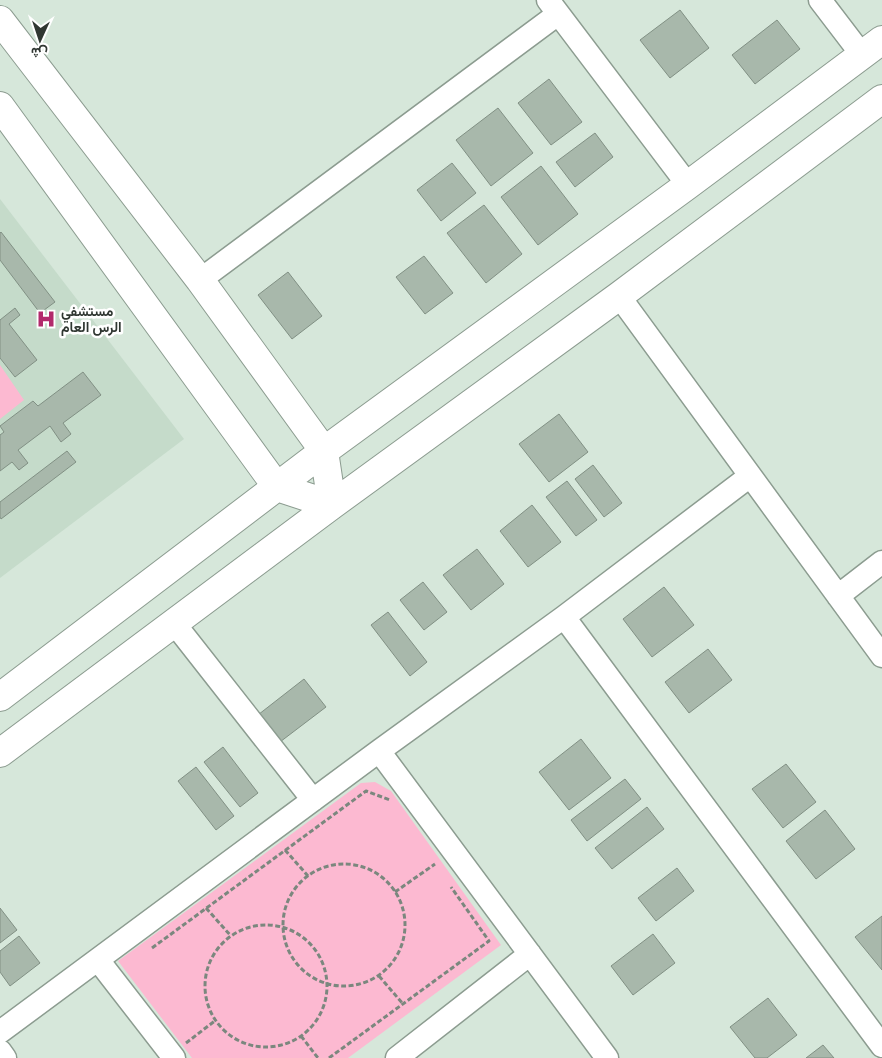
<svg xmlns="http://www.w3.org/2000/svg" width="882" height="1058" font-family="Inter,Vazirmatn,sans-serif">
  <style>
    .built { fill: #c5dbca }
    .green { fill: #fcb9d1 }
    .building { fill: #a8b8ab; stroke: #819084 }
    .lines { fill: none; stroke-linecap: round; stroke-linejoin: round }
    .street-casing { stroke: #8c9c90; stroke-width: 25 }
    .secondary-casing { stroke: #8c9c90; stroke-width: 30 }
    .path { stroke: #7b877e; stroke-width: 3; stroke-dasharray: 5 2.5; stroke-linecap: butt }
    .street { stroke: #fff; stroke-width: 22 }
    .secondary { stroke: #fff; stroke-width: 28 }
    .labels { text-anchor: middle; stroke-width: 5; stroke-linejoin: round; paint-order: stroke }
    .poi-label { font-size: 14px; font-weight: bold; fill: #303732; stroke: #fff; text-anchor: start }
  </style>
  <rect width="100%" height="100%" fill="#d6e7da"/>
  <!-- built -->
  <path class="built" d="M 0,199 L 184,439 L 0,578 Z"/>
  <!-- green -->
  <path class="green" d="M 0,365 L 24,400 L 0,419 Z
    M 375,782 L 391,791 L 501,945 L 348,1058 L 192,1058 L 118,961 L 361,783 Z"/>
  <!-- building -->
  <path class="building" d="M 680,10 L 709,48 L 670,78 L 640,40 Z
    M 777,20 L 800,49 L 755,84 L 732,55 Z
    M 549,79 L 582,122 L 551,145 L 518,103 Z
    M 498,108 L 533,153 L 491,186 L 456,140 Z
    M 595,133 L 613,157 L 575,187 L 556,162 Z
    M 452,163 L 476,193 L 441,221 L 417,190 Z
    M 541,166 L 578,214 L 538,245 L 501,197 Z
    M 484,205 L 522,254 L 486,283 L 447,233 Z
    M 1,232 L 55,302 L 40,313 L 0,260 L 0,233 Z
    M 424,256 L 453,293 L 425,314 L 396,277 Z
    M 288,272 L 322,316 L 292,339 L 258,295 Z
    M 15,308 L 20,315 L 9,324 L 37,360 L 15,377 L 0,358 L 0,320 Z
    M 83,372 L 101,395 L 63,423 L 71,434 L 61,442 L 50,426 L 18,450 L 28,463 L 19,470 L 12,462 L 0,471 L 0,435 L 4,432 L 0,426 L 33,401 L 38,406 Z
    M 559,414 L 588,452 L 549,482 L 519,444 Z
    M 67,451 L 76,462 L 1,519 L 0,517 L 0,502 Z
    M 593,465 L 622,503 L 604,517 L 575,479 Z
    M 567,481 L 597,520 L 576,536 L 546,497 Z
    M 532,505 L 561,542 L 528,567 L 500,531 Z
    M 477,549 L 504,584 L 471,610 L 443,575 Z
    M 423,582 L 447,612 L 424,630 L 400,600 Z
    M 664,587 L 694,625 L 652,657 L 623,619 Z
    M 388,612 L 427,662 L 410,676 L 371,625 Z
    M 708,649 L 732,680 L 689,713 L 665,682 Z
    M 304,679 L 326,707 L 276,745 L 254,718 Z
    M 581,739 L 611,778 L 569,810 L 539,772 Z
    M 223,747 L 258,793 L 240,807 L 204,762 Z
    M 786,764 L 816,802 L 783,828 L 752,789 Z
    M 196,767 L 234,816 L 216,830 L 178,781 Z
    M 625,779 L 641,799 L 587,841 L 571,820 Z
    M 647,807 L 664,829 L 612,869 L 595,848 Z
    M 825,810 L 855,849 L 816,879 L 786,841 Z
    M 677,868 L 694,891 L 656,921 L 638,898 Z
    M 0,908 L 17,930 L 0,943 Z
    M 882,916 L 882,970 L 855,937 Z
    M 653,934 L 675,963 L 633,995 L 611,966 Z
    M 19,936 L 40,963 L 10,986 L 0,972 L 0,951 Z
    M 768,998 L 797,1035 L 767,1058 L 755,1058 L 730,1027 Z
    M 823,1045 L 834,1058 L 806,1058 Z"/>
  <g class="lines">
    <!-- street casing -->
    <g class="street-casing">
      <path id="street" d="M 548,0 L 688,185
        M 820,0 L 862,55
        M 200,280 L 558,14
        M 619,296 L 882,656
        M 838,596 L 882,562
        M 564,617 L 882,1046
        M 174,623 L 313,800
        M 379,751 L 607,1058
        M 98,960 L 174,1058
        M 0,1032 L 379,751 L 564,617 L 750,476
        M 0,1051 L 5,1058
        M 397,1058 L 530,954"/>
    </g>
    <!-- secondary casing -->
    <g class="secondary-casing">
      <path id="secondary" d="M 0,20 L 200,280 L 324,451 L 332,505 L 277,487 L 0,106
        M 0,697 L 324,451 L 688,185 L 882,40
        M 0,753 L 332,505 L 619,296 L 882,99"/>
    </g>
    <!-- path -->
    <path class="path" d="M 285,850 L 308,876
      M283 925a61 61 0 1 1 122 0a61 61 0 1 1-122 0Z
      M 395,892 L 435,864
      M 206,908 L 231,936
      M205 986a61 61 0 1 1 122 0a61 61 0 1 1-122 0Z
      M 152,948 L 366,791 L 390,800
      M 379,976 L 403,1004
      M 301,1036 L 318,1058
      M 186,1043 L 216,1020
      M 329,1058 L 489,941 L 451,887"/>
    <!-- street -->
    <use href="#street" class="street"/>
    <!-- secondary -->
    <use href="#secondary" class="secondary"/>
  </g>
  <!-- icons -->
  <defs>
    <g id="hospital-bare" transform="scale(1.5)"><path d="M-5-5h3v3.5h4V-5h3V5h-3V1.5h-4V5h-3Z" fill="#b22a6c" stroke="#fff" stroke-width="2.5" paint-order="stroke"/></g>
  </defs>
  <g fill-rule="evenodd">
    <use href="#hospital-bare" x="46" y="319"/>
  </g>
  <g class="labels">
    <!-- poi labels -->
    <g class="poi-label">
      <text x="61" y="316">مستشفي<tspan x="61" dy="16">الرس العام</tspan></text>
    </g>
  </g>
  <!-- north arrow -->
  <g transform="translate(40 40) rotate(183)" stroke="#ffffff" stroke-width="4" paint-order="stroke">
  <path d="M0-4L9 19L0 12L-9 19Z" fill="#303732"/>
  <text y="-8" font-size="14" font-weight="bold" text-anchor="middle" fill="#303732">ش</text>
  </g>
</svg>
